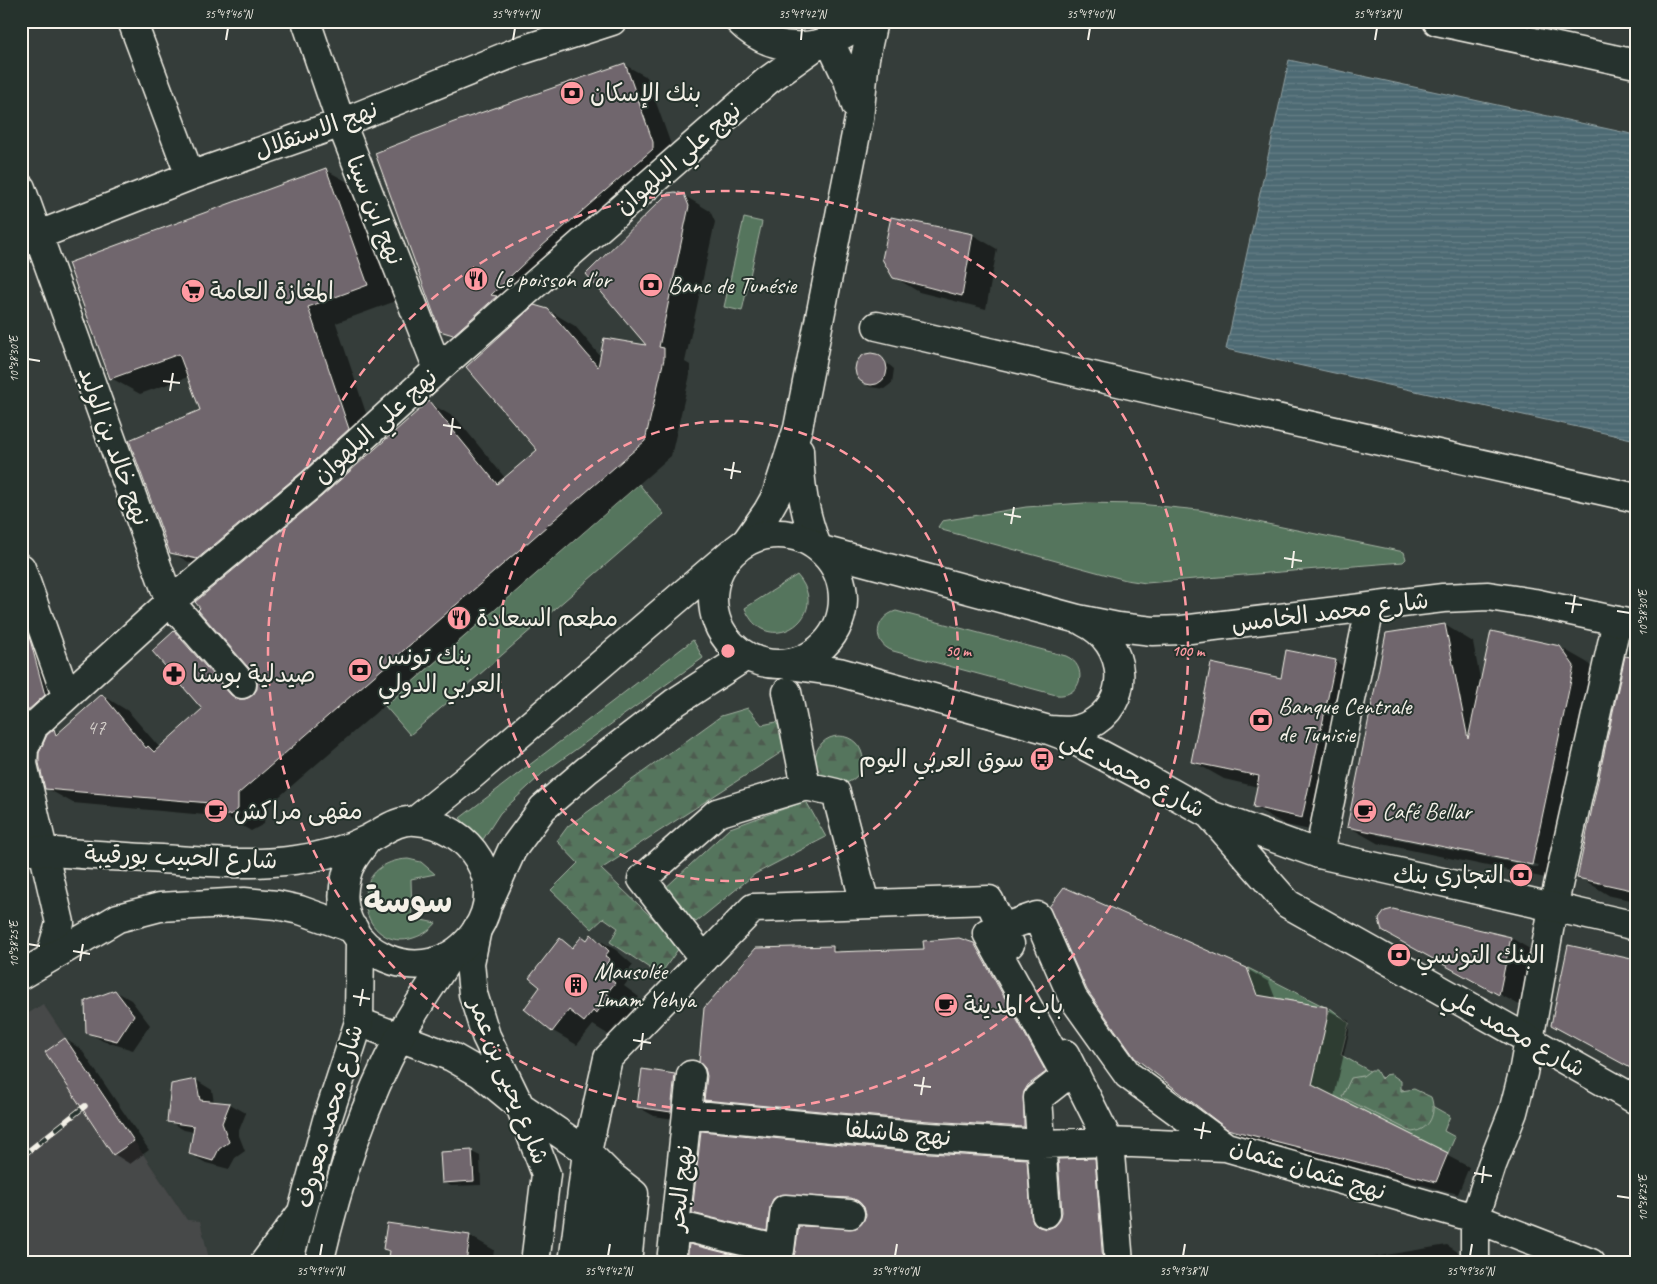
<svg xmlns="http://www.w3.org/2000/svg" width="1657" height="1284" font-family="Caveat,'Playpen Sans Arabic',sans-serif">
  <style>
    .built { fill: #474949 }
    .green { fill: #55745d; stroke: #a4b2a2 }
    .forest { fill: url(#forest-firs); stroke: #a4b2a2 }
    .water { fill: url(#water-rules); stroke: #90a0a2 }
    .shadow { fill: #0007; fill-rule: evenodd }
    .building { fill: #70666d; stroke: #f4f1e8 }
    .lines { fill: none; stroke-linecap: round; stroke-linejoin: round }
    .minor-casing { stroke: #f4f1e8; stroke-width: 31 }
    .major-casing { stroke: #f4f1e8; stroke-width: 31 }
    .minor { stroke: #26332d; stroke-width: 28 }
    .major { stroke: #26332d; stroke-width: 28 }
    .rail-casing { stroke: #f4f1e8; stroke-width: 5.5 }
    .rail { stroke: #26332d; stroke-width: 4; stroke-dasharray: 11; stroke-linecap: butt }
    .ticks { fill: none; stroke: #f4f1e8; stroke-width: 2 }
    .ring { fill: none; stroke: #ff9aa2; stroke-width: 2.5; stroke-dasharray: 9 6 }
    .labels { text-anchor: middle; stroke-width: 4; stroke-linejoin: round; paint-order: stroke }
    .number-label { font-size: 21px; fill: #d3cec9 }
    .poi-label { font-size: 24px; fill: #f4f1e8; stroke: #26332d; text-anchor: start }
    .street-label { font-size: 24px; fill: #f4f1e8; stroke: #26332d }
    .town-label { font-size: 34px; font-weight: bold; fill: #f4f1e8; stroke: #26332d }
    .centre { fill: #ff9aa2; stroke: #26332d; stroke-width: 2.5 }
    .ring-label { font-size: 15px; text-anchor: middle; font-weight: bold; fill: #ff9aa2; stroke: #26332d; stroke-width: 4; stroke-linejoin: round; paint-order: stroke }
    .neatline { fill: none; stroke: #f4f1e8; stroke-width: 2 }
    .ticks-label { font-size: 12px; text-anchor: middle; fill: #f4f1e8 }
  </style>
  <defs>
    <pattern id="forest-firs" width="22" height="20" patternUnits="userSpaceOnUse" patternTransform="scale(1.25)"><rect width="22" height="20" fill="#55745d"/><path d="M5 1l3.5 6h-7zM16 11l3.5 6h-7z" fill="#4e5c50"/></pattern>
    <pattern id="water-rules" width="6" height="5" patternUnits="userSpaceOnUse" patternTransform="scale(1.25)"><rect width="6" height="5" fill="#4d6a73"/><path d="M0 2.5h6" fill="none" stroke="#678087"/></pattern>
  </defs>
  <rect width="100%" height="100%" fill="#353d3a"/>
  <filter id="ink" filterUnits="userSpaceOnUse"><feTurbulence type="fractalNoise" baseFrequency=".02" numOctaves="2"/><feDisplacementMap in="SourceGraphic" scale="10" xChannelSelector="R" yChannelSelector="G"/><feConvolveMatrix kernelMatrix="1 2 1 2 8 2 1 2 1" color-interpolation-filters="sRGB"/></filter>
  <g filter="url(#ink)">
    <!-- built -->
    <path class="built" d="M 43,1004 L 187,1220 L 200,1221 L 210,1263 L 21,1263 L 21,1018 Z"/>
    <!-- green -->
    <path class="green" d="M 744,218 L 762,222 L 742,311 L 724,307 Z
      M 639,484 L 664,514 L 410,735 L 385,706 Z
      M 1084,503 L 1139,504 L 1199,510 L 1404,552 L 1406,559 L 1403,562 L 1146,583 L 1126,580 L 942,530 L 938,527 L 942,521 L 1026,507 Z
      M 797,575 C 835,617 765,661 745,608 Z
      M 896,611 L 1066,656 C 1089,666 1082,698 1056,695 L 893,651 C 871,643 875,617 896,611 Z
      M 693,640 L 703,658 L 543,773 L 500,813 L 482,841 L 460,818 Z
      M 408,859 L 421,862 L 435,874 L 411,879 L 412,918 L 436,923 C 430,931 421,936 410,939 C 359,950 342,862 408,859 Z
      M 1248,968 L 1325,1007 L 1247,993 L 1250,976 Z
      M 1330,1008 L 1349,1023 L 1341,1055 L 1450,1116 L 1444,1131 L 1455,1137 L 1448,1153 L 1312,1085 Z"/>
    <!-- forest -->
    <path class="forest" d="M 748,708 L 762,725 L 776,722 L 791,746 L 601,869 L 681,945 L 660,975 L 610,942 L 618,928 L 604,918 L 592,929 L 551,890 L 578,863 L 557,841 L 568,826 L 721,716 Z
      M815 760a24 24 0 1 1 48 0a24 24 0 1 1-48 0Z
      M 806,801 L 826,837 L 755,874 L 696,922 L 662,891 L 730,828 Z
      M 1371,1070 L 1376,1070 L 1381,1079 L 1385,1075 L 1391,1074 L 1401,1081 L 1401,1091 L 1414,1089 L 1431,1097 C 1437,1113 1430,1130 1412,1132 L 1342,1097 L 1351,1078 L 1363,1076 Z"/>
    <!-- water -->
    <path class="water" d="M 1289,60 L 1636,135 L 1636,440 L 1226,349 Z"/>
    <!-- shadow -->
    <path class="shadow" d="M 516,21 L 537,21 L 524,26 Z
      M 625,65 L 647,77 L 675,156 L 463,343 L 441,330 Z
      M 326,170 L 355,186 L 396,301 L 336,323 L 377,446 L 371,451 L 373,452 L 429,403 L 456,418 L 506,479 L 539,450 L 548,310 L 575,326 L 601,357 L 649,347 L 683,195 L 710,211 L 715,222 L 685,362 L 690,365 L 690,375 L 671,456 L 265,809 L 264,824 L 251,831 L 227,817 L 73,803 L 46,788 L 54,730 L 60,734 L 102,695 L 128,711 L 160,748 L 203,709 L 175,632 L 201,647 L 247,700 L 254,696 L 258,689 L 258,680 L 228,576 L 199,568 L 171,552 L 201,410 L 188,377 L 140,394 L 111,378 Z
      M 892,219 L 973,235 L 997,249 L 986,309 L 919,292 L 894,277 Z
      M 866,355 L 880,357 L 894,369 L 892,383 L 884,389 L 870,387 L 862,382 L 856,374 L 858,360 Z
      M 23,622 L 45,635 L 66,708 L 21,744 Z
      M 1445,625 L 1473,642 L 1481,684 L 1560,647 L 1588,663 L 1601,683 L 1560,881 L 1377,843 L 1349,827 ZM 1377,832 L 1539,865 L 1538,868 L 1377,835 Z
      M 1335,661 L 1367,680 L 1334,835 L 1286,825 L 1254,807 L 1258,787 L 1224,779 L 1192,761 L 1282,680 Z
      M 1636,670 L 1636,901 L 1610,896 L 1579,877 Z
      M 592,936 L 616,950 L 633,965 L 629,970 L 633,974 L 624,986 L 639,997 L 630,1008 L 633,1011 L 621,1026 L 617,1024 L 609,1035 L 593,1025 L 577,1045 L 553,1031 L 542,987 L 560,940 L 574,948 L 588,941 Z
      M 1511,938 L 1535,952 L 1523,1007 L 1408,944 Z
      M 974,944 L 1000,959 L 1070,1087 L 1053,1099 L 1049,1141 L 730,1114 L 705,1099 L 833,948 L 842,953 L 925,950 Z
      M 1247,969 L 1269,982 L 1276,1000 L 1326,1009 L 1349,1021 L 1349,1032 L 1334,1097 L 1469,1167 L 1458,1194 L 1251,1141 L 1228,1128 Z
      M 115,991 L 131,1000 L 150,1025 L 133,1050 L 103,1041 L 87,1032 Z
      M 65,1039 L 81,1049 L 149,1150 L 130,1164 L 114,1154 Z
      M 643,1070 L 675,1075 L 691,1084 L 687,1121 L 654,1116 L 638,1107 Z
      M 196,1080 L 212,1090 L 214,1103 L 230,1104 L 246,1113 L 238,1133 L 245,1151 L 235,1158 L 229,1169 L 206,1163 L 190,1154 L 194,1132 L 184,1130 L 168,1121 Z
      M 472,1152 L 480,1156 L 481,1185 L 451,1186 L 443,1182 Z
      M 913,1153 L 1026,1160 L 1045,1171 L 1050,1229 L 1056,1227 L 1061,1221 L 1094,1159 L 1113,1170 L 1121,1263 L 790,1263 L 858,1229 L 864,1223 L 867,1216 L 865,1208 L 806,1203 L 785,1240 L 712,1223 L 693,1212 Z
      M 470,1236 L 494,1250 L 492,1263 L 389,1263 L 391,1253 L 384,1249 Z
      M 1447,1245 L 1475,1263 L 1337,1263 Z
      M 1497,1256 L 1521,1263 L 1491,1263 L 1492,1259 Z"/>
    <!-- building -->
    <path class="building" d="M 625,63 L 653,142 L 653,149 L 541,247 L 491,295 L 497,296 L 453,335 L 440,331 L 375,153 L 454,122 Z
      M 326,168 L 368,285 L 308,307 L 349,429 L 302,472 L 197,559 L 170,553 L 129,440 L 200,410 L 179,354 L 110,379 L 68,263 Z
      M 675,192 L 684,194 L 689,206 L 659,347 L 664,348 L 664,359 L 645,441 L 238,794 L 238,809 L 232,814 L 224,816 L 210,803 L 45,789 L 39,763 L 39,753 L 47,735 L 54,729 L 56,735 L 102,694 L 146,748 L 148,746 L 154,752 L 202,709 L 152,651 L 174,631 L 231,695 L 237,699 L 245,699 L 253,695 L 257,689 L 257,680 L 254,674 L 198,610 L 200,608 L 195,602 L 322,496 L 429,401 L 497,484 L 537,450 L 466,367 L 534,305 L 548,309 L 598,367 L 604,338 L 646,345 L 586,274 L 668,193 Z
      M 891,217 L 973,234 L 962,296 L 893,278 L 882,259 Z
      M855 369a16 16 0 1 1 32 0a16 16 0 1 1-32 0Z
      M 1445,624 L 1468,739 L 1491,631 L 1560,646 L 1574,666 L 1532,865 L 1347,827 L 1386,633 Z
      M 29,636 L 45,695 L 25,713 L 21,696 L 21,637 Z
      M 1286,650 L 1336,660 L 1302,818 L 1253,807 L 1259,776 L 1191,762 L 1211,663 L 1281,678 Z
      M 1625,656 L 1636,658 L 1636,891 L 1577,878 Z
      M 1064,887 L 1247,968 L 1257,995 L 1327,1007 L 1327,1019 L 1312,1085 L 1448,1153 L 1436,1182 L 1227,1129 L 1135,1058 L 1087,990 L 1049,907 Z
      M 1393,909 L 1511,937 L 1499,995 L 1382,931 L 1379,919 L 1385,911 Z
      M 591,934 L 609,951 L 605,956 L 610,959 L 601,971 L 615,983 L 607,993 L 609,996 L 596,1014 L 593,1011 L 584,1022 L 569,1010 L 552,1032 L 524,1009 L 540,987 L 529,978 L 560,938 L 572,948 L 582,936 L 587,940 Z
      M 959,938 L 974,943 L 1046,1072 L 1028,1085 L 1024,1092 L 1024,1127 L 915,1120 L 704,1100 L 707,1076 L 705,1068 L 699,1062 L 704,1008 L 756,948 L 833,946 L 833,952 L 924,949 L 923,941 Z
      M 1568,945 L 1636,960 L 1636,1071 L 1551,1025 Z
      M 115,990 L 134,1015 L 117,1041 L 86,1033 L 85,1001 Z
      M 65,1038 L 134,1141 L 113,1155 L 45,1052 Z
      M 642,1069 L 675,1074 L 671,1112 L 637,1107 Z
      M 196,1079 L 200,1100 L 230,1103 L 222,1123 L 229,1142 L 219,1149 L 213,1161 L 189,1154 L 194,1126 L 167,1122 L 171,1084 Z
      M 701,1131 L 913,1152 L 1027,1159 L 1031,1215 L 1033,1222 L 1039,1227 L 1047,1229 L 1055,1226 L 1060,1220 L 1062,1212 L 1058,1159 L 1095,1158 L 1103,1263 L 788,1263 L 795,1252 L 799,1226 L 856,1228 L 863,1222 L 866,1215 L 864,1207 L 858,1201 L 851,1198 L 779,1195 L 773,1199 L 770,1207 L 767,1231 L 692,1213 Z
      M 472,1150 L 474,1181 L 442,1183 L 440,1152 Z
      M 387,1223 L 470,1235 L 466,1263 L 388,1263 L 390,1251 L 383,1249 Z
      M 689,1244 L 766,1263 L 687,1263 Z"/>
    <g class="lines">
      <!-- minor casing -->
      <g class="minor-casing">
        <path id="minor" d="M 132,21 L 190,176
          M 306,21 L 341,123 L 438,369
          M 739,21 C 774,57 827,52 862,21
          M 1437,21 L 1636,64
          M 830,42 L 848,80 L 856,106
          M 21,188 L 170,602 L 242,684
          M 21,242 L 190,176 L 341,123 L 519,51 L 612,21
          M 877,326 L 1209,403 L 1636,498
          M 799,450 C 800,484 804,514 817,546
          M 746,542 L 767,512 L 776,496 L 798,428 L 859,119 L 865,58 L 873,21
          M 21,568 L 66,695
          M 787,692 L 806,786
          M 1319,854 L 1370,608
          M 477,929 L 470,963 L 473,994 L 486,1036 L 520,1106 L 546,1174 L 535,1263
          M 50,957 L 60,923 L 23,764 L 24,749 L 34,726 L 170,602 L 312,484 L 438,369 L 767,81 L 817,45
          M 704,959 L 642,879 L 717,813 L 806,786 L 836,793 L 865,904
          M 359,1022 L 452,1057 L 480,1073 L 520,1106 L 587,1152 L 573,1263
          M 1065,1054 L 1109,1142 L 1119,1263
          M 688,1114 L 914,1136 L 1041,1144 L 1109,1142 L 1226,1147
          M 610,1175 L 634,1194 L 627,1263
          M 1046,1213 L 1038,1098 L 1066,1076 L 987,933 L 1037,916 L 1073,998 L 1128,1075 L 1226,1147 L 1475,1218 L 1591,1263
          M 676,1225 L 780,1250 L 785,1209 L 850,1214
          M 264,1263 L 299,1216
          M 600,1263 L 610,1175 L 587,1152 L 608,1058 L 753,908 L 989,900 L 1010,944
          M 671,1263 L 691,1075
          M 1475,1263 L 1475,1218 L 1492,1165 L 1513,1112 L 1523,1073 L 1553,908 L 1617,621"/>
      </g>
      <!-- major casing -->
      <g class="major-casing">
        <path id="major" d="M713 599a65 65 0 1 1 130 0a65 65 0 1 1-130 0Z
          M 822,550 L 1078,619 L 1118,627 L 1153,631 L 1182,630 L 1443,598 L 1488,596 L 1534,603 L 1636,625
          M 782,664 L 839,672 L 1049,730 C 1063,731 1075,732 1087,726 C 1134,704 1127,642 1084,622
          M 1049,730 L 1068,737 L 1147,779 L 1209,814 L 1288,904 L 1636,1100
          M 1213,816 L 1319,854 L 1636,926
          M 415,821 L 472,775 L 731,553
          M 21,849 C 68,854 115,856 162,859 C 206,862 251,866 295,860 C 318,857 346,850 368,839 C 384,831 397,819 416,821 C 470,825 509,883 476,931 C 429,1000 326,952 346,877 C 349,862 359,851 368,839
          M 488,903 L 512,850 L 543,808 L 587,770 L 674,703 L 746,656
          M 21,975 L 118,918 L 160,907 L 244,902 L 277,905 L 300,910 L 354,929
          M 288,1263 L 327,1120 L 359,1022 L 360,939
          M 319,1263 C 337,1185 362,1107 400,1036 C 415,1008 434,982 451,955"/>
      </g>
      <!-- minor -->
      <use href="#minor" class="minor"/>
      <!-- major -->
      <use href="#major" class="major"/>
      <!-- rail casing -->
      <g class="rail-casing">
        <path id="rail" d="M 21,1157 L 85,1106"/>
      </g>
      <!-- rail -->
      <use href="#rail" class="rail"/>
    </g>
  </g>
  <!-- ticks -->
  <path class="ticks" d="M 226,40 L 228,28M 513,40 L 515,28M 801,40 L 802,28M 1088,40 L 1090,28M 1375,40 L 1377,28M 28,359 L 40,361M 163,381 L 180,383M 170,391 L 173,373M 443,425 L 461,428M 451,435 L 453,418M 724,469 L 741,472M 731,479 L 734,462M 1004,514 L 1021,517M 1011,524 L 1014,507M 1284,558 L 1302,561M 1292,568 L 1294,551M 1565,603 L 1582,605M 1617,611 L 1630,613M 1572,613 L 1575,595M 28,944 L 40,946M 73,951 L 90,954M 80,961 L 83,944M 353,996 L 370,999M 360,1006 L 363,989M 633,1040 L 651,1043M 641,1050 L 643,1033M 914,1085 L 931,1087M 921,1095 L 924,1077M 1194,1129 L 1211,1132M 1201,1139 L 1204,1122M 1474,1173 L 1492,1176M 1482,1183 L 1484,1166M 1617,1196 L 1630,1198M 320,1256 L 322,1244M 608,1256 L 610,1244M 895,1256 L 897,1244M 1183,1256 L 1185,1244M 1470,1256 L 1472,1244"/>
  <!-- distance rings -->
  <g class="ring">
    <circle cx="728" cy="651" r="230"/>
    <circle cx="728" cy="651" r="460"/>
  </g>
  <!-- icons -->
  <defs>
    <g id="bank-disc" transform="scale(1.25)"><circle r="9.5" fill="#ff9aa2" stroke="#26332d"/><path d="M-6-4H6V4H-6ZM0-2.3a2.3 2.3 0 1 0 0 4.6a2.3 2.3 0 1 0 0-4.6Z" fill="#111"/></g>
    <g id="restaurant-disc" transform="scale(1.25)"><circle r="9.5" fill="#ff9aa2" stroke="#26332d"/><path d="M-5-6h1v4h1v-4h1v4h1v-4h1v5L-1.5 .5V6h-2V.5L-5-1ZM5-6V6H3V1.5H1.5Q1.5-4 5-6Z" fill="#111"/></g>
    <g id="supermarket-disc" transform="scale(1.25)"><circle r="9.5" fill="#ff9aa2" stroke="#26332d"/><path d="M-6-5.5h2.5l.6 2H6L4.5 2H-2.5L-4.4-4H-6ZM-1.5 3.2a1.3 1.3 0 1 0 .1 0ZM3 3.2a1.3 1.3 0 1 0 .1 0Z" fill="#111"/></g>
    <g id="pharmacy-disc" transform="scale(1.25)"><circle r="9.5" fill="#ff9aa2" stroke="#26332d"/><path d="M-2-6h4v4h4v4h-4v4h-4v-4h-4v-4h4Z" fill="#111"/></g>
    <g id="bus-disc" transform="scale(1.25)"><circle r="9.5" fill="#ff9aa2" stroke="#26332d"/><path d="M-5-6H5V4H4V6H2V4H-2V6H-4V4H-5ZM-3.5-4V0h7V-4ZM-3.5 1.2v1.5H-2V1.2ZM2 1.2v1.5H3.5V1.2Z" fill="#111"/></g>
    <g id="cafe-disc" transform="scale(1.25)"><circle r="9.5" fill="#ff9aa2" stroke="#26332d"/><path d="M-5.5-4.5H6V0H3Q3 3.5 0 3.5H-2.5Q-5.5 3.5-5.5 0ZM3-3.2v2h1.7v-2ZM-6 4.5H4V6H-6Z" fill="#111"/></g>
    <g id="building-disc" transform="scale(1.25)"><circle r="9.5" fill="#ff9aa2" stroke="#26332d"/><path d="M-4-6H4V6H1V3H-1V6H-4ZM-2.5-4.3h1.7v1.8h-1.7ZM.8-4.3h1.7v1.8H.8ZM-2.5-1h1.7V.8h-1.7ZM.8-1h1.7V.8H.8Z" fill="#111"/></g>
  </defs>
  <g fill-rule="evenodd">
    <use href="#bank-disc" x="572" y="93"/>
    <use href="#restaurant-disc" x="476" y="279"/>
    <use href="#bank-disc" x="651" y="285"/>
    <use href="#supermarket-disc" x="193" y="291"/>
    <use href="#restaurant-disc" x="459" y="618"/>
    <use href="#bank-disc" x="360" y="670"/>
    <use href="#pharmacy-disc" x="174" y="674"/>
    <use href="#bank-disc" x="1261" y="720"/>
    <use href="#bus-disc" x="1042" y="759"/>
    <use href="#cafe-disc" x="216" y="811"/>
    <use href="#cafe-disc" x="1365" y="811"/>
    <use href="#bank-disc" x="1521" y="875"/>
    <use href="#bank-disc" x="1399" y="955"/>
    <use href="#building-disc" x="576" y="985"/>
    <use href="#cafe-disc" x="946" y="1005"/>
  </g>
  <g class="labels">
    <!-- number labels -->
    <g class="number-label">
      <text x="96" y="734">47</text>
    </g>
    <!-- poi labels -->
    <g class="poi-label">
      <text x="590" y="101">بنك الإسكان</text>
      <text x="494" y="287">Le poisson d'or</text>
      <text x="668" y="293">Banc de Tunésie</text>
      <text x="210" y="299">المغازة العامة</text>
      <text x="476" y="626">مطعم السعادة</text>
      <text x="378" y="664">بنك تونس<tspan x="378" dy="28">العربي الدولي</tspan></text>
      <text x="192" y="682">صيدلية بوستا</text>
      <text x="1278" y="714">Banque Centrale<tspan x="1278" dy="28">de Tunisie</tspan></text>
      <text x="1024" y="767" text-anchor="end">سوق العربي اليوم</text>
      <text x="234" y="819">مقهى مراكش</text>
      <text x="1382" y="819">Café Bellar</text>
      <text x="1504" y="883" text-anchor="end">التجاري بنك</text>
      <text x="1416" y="963">البنك التونسي</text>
      <text x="594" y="979">Mausolée<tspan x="594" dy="28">Imam Yehya</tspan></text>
      <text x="964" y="1013">باب المدينة</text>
    </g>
    <!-- street labels -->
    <g class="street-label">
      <text transform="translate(316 130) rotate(-20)" y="8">نهج الاستقلال</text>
      <text transform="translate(678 158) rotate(-41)" y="8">نهج علي البلهوان</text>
      <text transform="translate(375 210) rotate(68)" y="8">نهج ابن سينا</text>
      <text transform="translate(375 426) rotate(-42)" y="8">نهج علي البلهوان</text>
      <text transform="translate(114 446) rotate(70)" y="8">نهج خالد بن الوليد</text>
      <text transform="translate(1330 612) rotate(-7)" y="8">شارع محمد الخامس</text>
      <text transform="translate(1133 774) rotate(28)" y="8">شارع محمد علي</text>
      <text transform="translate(181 857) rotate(2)" y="8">شارع الحبيب بورقيبة</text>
      <text transform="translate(1514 1032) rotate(29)" y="8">شارع محمد علي</text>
      <text transform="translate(509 1081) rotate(68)" y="8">شارع يحيى بن عمر</text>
      <text transform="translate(329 1116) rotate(-74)" y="8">شارع محمد معروف</text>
      <text transform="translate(898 1133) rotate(5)" y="8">نهج هاشلفا</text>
      <text transform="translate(1308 1169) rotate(17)" y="8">نهج عثمان عثمان</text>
      <text transform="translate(680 1188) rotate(-84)" y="8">نهج البحر</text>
    </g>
    <!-- town labels -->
    <g class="town-label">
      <text x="408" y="912">سوسة</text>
    </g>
  </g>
  <circle cx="728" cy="651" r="8" class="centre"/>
  <g class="ring-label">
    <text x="958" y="656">50 m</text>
    <text x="1188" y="656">100 m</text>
  </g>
  <!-- margin -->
  <rect width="1657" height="1284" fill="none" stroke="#26332d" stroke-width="55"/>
  <rect x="28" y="28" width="1602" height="1228" class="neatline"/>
  <g class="ticks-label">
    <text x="228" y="18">35°49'46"N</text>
    <text x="515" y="18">35°49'44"N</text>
    <text x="802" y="18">35°49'42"N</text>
    <text x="1090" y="18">35°49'40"N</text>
    <text x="1377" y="18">35°49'38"N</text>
    <text transform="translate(14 359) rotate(-90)" y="4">10°38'30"E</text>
    <text transform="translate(1643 613) rotate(-90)" y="4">10°38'30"E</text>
    <text transform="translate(14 944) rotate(-90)" y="4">10°38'25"E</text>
    <text transform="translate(1643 1198) rotate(-90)" y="4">10°38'25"E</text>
    <text x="320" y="1275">35°49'44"N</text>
    <text x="608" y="1275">35°49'42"N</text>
    <text x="895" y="1275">35°49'40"N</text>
    <text x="1183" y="1275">35°49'38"N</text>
    <text x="1470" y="1275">35°49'36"N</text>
  </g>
</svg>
